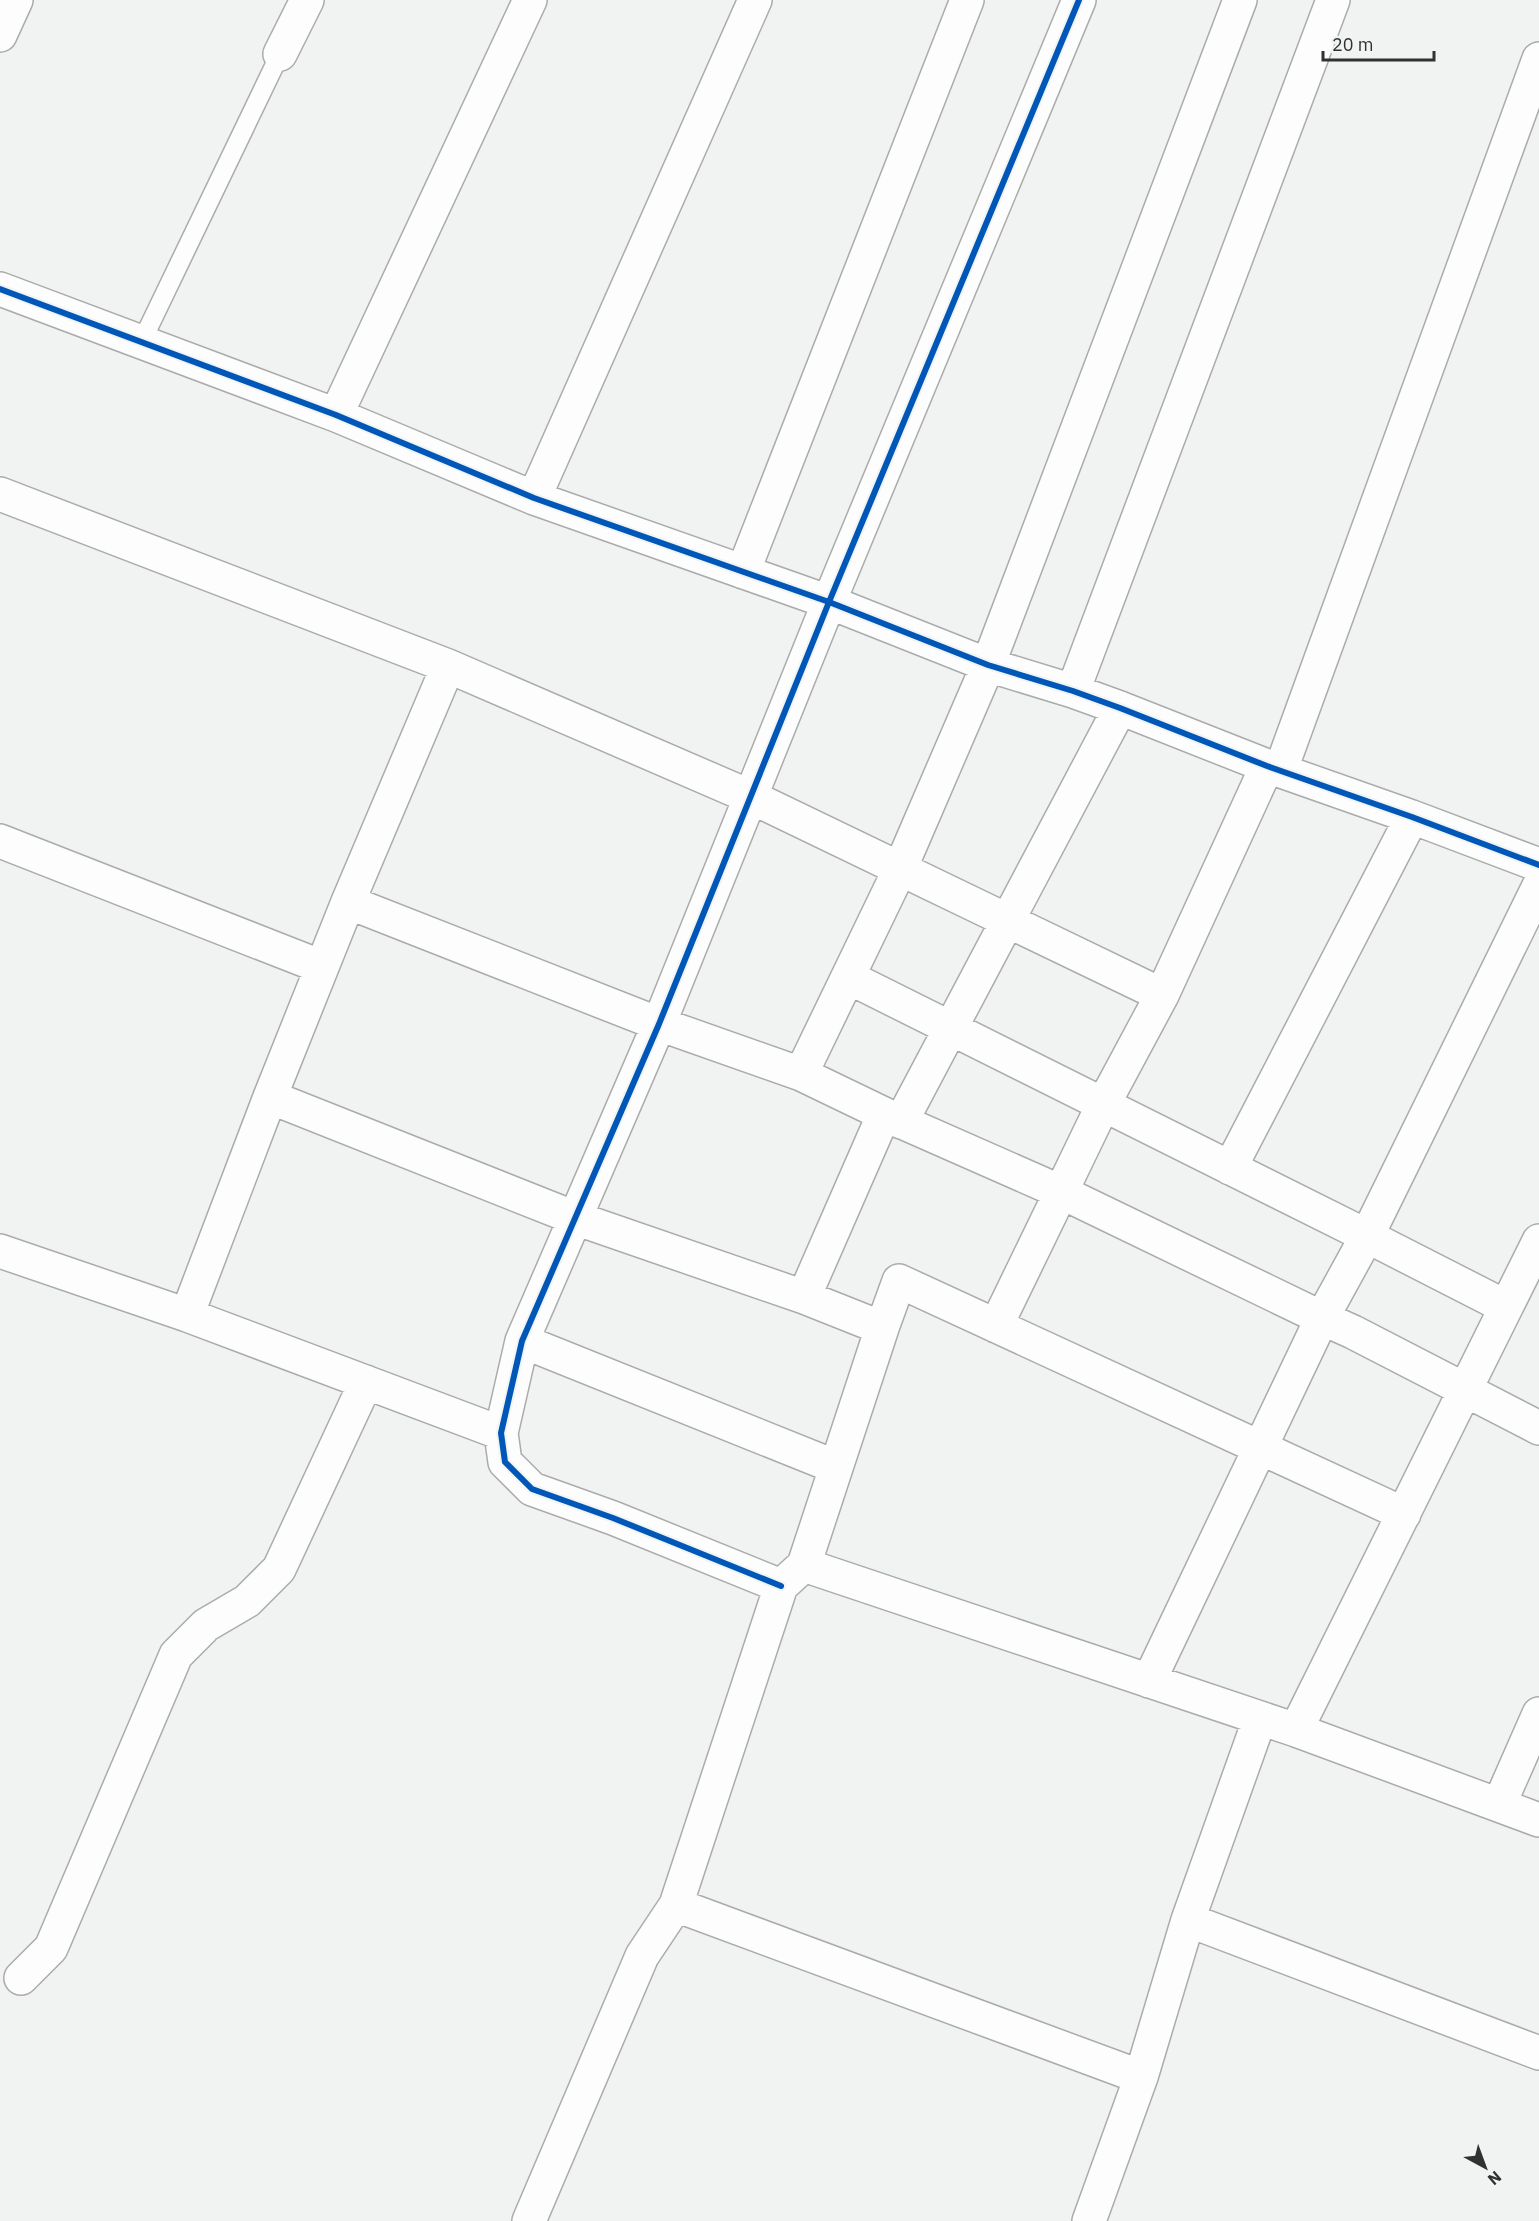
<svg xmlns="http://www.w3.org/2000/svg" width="1539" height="2221" font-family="'IBM Plex Sans',sans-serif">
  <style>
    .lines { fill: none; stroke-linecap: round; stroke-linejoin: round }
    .lane-casing { stroke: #aaacab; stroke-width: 21 }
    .street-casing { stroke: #aaacab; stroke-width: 36 }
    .lane { stroke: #fdfdfd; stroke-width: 18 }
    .street { stroke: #fdfdfd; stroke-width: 33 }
    .cycleway-casing { stroke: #f0f4f2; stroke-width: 10 }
    .cycleway { stroke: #0057b8; stroke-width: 6 }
  </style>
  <rect width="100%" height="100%" fill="#f1f3f2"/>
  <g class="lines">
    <!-- lane casing -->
    <g class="lane-casing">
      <path id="lane" d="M 142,341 L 280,54"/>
    </g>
    <!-- street casing -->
    <g class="street-casing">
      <path id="street" d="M 0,35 L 16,0
        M 280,54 L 307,0
        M 0,289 L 336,415 L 534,498 L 829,602 L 988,665 L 1073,691 L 1120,708 L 1267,766 L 1412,817 L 1539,865
        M 336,415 L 530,0
        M 0,494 L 448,666 L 751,797 L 1162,995
        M 534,498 L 755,0
        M 743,572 L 967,0
        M 1073,691 L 1333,0
        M 1281,769 L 1539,59
        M 0,841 L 322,967
        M 1539,886 L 1367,1236 L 1322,1318 L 1353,1332 L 1539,1428
        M 348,902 L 659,1024 L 801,1074 L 884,1114 L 1061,1192 L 996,1326
        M 848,977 L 1367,1236 L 1506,1307
        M 801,1074 L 900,869 L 988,665 L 1240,0
        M 270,1097 L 575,1218 L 804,1297 L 882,1328
        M 901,1122 L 1120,708
        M 1230,1168 L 1412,817
        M 0,1251 L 187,1315 L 501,1433
        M 804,1297 L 884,1114
        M 187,1315 L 270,1097 L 348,902 L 448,666
        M 522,1341 L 836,1467
        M 804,1565 L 1296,1730 L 1539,1820
        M 781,1586 L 613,1518 L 532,1489 L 505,1462 L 501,1433 L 522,1341 L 659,1024 L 829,602 L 1079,0
        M 1149,1681 L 1322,1318 L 1061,1192 L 1103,1105 L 1162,995 L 1267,766
        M 1296,1730 L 1539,1241
        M 1499,1805 L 1539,1714
        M 676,1905 L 1141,2077 L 1188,1920 L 1260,1718
        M 1188,1920 L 1539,2053
        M 21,1978 L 51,1948 L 176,1655 L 206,1625 L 247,1601 L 279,1569 L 366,1382
        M 529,2221 L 642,1956 L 676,1905 L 781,1586 L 804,1565 L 882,1328 L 899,1281 L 1404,1514
        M 1089,2221 L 1141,2077"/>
    </g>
    <!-- lane -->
    <use href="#lane" class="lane"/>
    <!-- street -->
    <use href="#street" class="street"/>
    <!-- cycleway casing -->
    <g class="cycleway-casing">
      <path id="cycleway" d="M 0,289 L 336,415 L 534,498 L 829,602 L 988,665 L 1073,691 L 1120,708 L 1267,766 L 1412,817 L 1539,865
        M 781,1586 L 613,1518 L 532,1489 L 505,1462 L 501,1433 L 522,1341 L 659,1024 L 829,602 L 1079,0"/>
    </g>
    <!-- cycleway -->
    <use href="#cycleway" class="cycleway"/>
  </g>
  <!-- north arrow -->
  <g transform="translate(1485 2167) rotate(139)" stroke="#f0f4f2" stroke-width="4.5" paint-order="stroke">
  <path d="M0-4.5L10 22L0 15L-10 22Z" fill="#303231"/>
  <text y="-9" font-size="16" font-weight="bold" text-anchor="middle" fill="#303231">N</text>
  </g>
  <!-- scale -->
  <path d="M1323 51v9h111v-9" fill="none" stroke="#303231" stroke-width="3"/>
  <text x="1332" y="51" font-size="18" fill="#303231" stroke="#f0f4f2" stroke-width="4.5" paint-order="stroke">20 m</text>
</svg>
